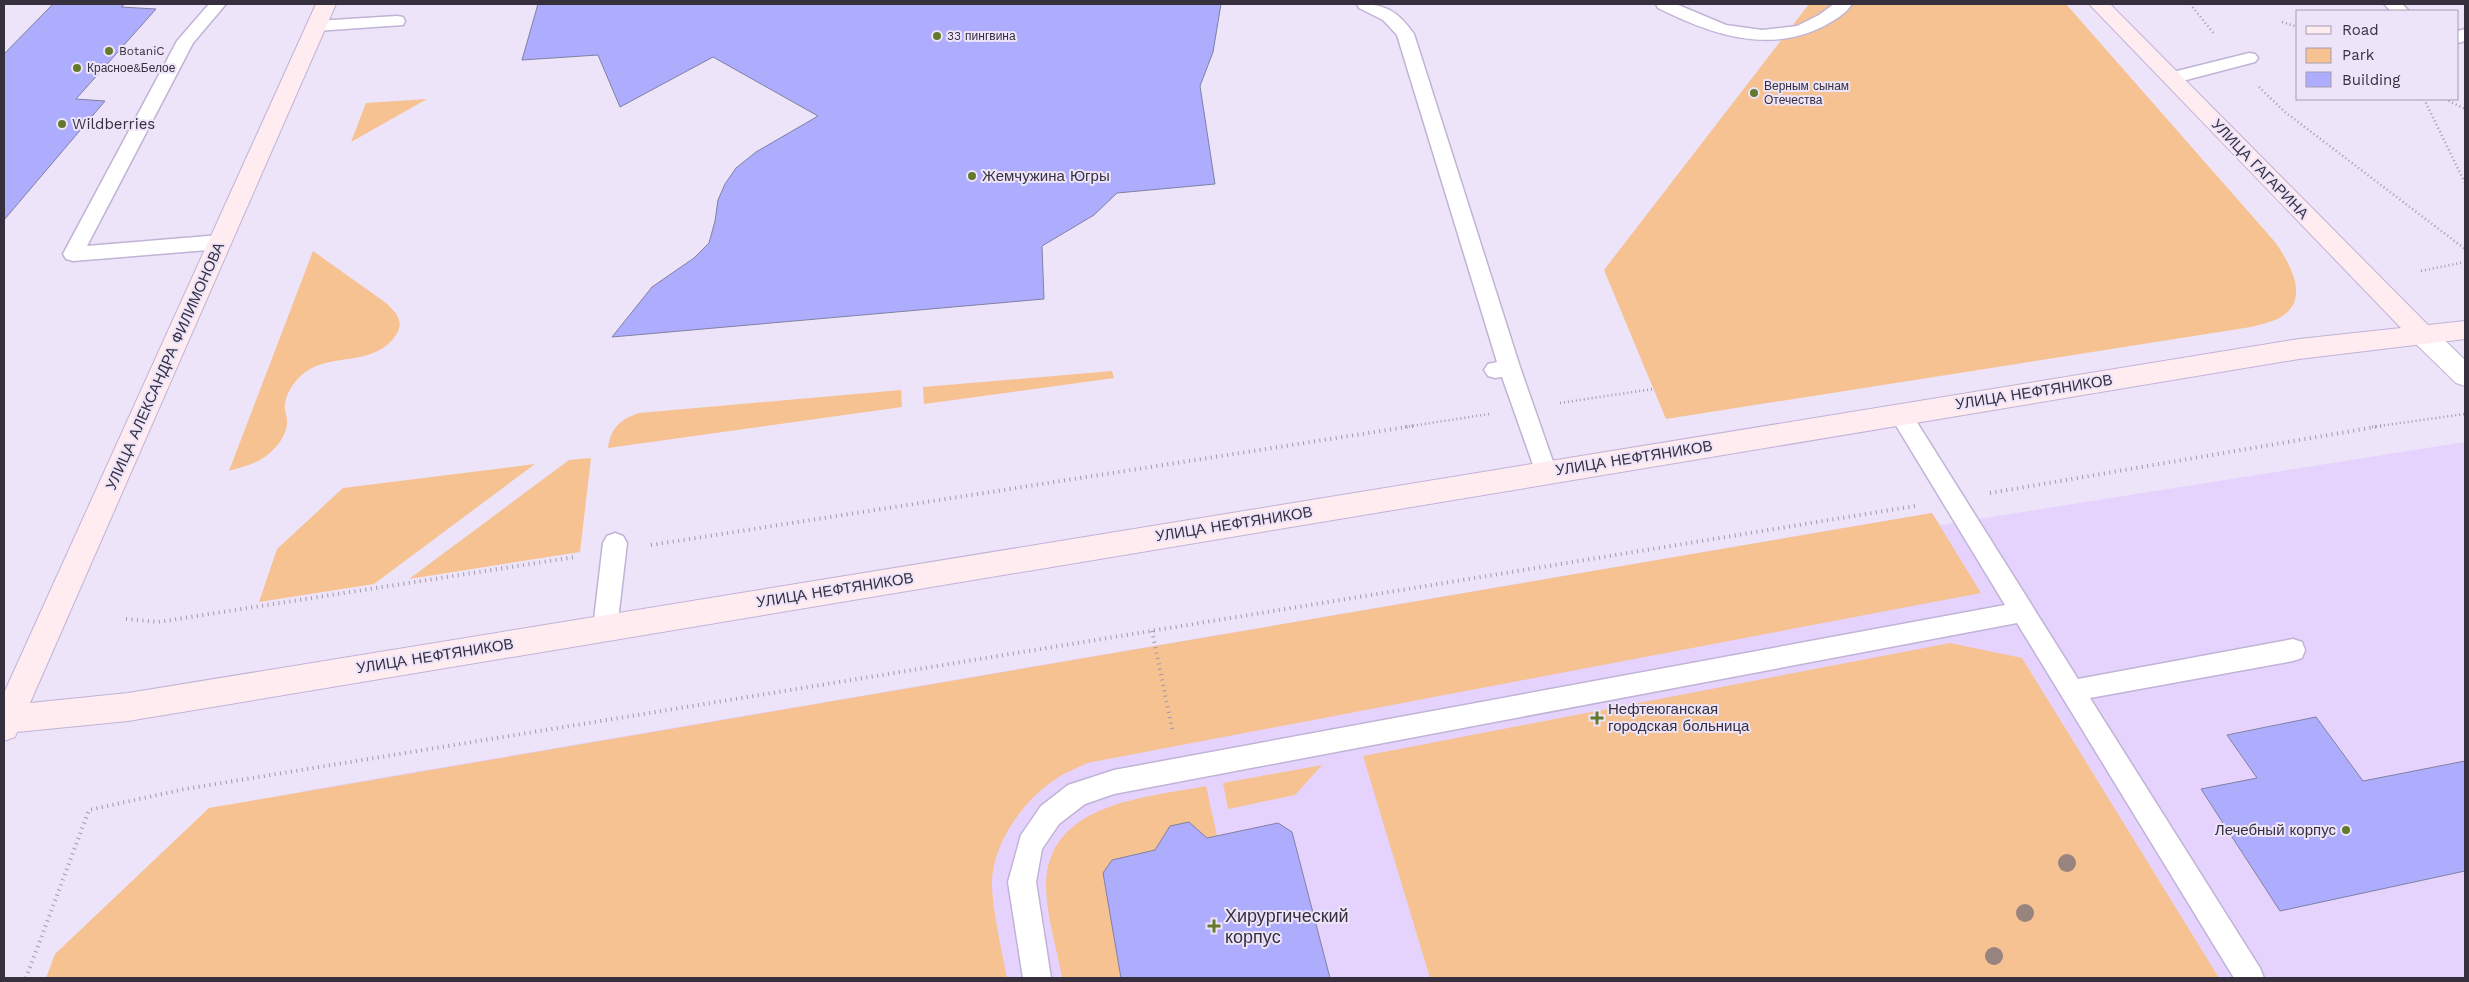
<svg xmlns="http://www.w3.org/2000/svg" width="2469" height="982" font-family="'Work Sans',sans-serif">
  <style>
    .built { fill: #e5d3fe }
    .green { fill: #f6c292 }
    .building { fill: #aeadfd; stroke: #8080a2 }
    .lines { fill: none; stroke-linecap: round; stroke-linejoin: round }
    .service-casing { stroke: #c1b3d6; stroke-width: 3 }
    .minor-casing { stroke: #c1b3d6; stroke-width: 2 }
    .secondary-casing { stroke: #c1b3d6; stroke-width: 2 }
    .path-far1 { stroke: #a099ab; stroke-width: 2.5; stroke-dasharray: 1 3; stroke-linecap: butt }
    .path { stroke: #a099ab; stroke-width: 4; stroke-dasharray: 1 4.5; stroke-linecap: butt }
    .service { fill: #fff; fill-rule: evenodd }
    .minor { fill: #fff; fill-rule: evenodd }
    .secondary { fill: #feecf0; fill-rule: evenodd }
    .tree { fill: #97847f }
    .poi-dot { fill: #637a2c; stroke: #ede4fa; stroke-width: 2 }
    .labels { text-anchor: middle; stroke-width: 4; stroke-linejoin: round; paint-order: stroke }
    .far-poi-label { font-size: 12px; fill: #36303e; stroke: #ede4fa; text-anchor: start }
    .poi-label { font-size: 15px; fill: #36303e; stroke: #ede4fa; text-anchor: start }
    .street-label { font-size: 15px; fill: #36303e; stroke: #ede4fa }
    .near-poi-label { font-size: 18px; fill: #36303e; stroke: #ede4fa; text-anchor: start }
  </style>
  <rect width="100%" height="100%" fill="#ede4fa"/>
  <!-- built -->
  <path class="built" d="M 2465,442 L 2465,978 L 111,978 L 303,791 L 1932,513 L 1940,525 Z"/>
  <!-- green -->
  <path class="green" d="M 1809,4 L 2066,4 L 2275,242 C 2288,261 2310,296 2284,315 C 2274,322 2262,324 2251,327 L 1666,419 L 1604,270 Z
    M 427,99 L 351,142 L 366,103 Z
    M 313,251 L 386,303 C 396,312 405,322 396,335 C 376,365 338,354 310,369 C 298,376 286,391 285,405 C 284,410 287,415 287,420 C 288,437 272,454 258,461 C 249,466 238,468 229,471 Z
    M 1112,371 L 1114,378 L 924,404 L 923,387 Z
    M 901,390 L 902,407 L 608,448 C 611,428 619,420 639,413 Z
    M 591,458 L 580,552 L 409,579 L 569,460 Z
    M 535,464 L 374,584 L 259,602 L 277,549 L 343,488 Z
    M 1932,513 L 1981,593 L 1087,763 C 1076,769 1063,773 1053,781 C 1022,802 992,845 992,883 C 992,910 1002,950 1007,978 L 46,978 L 55,954 L 209,808 Z
    M 1950,643 L 2022,658 L 2219,978 L 1430,978 L 1363,756 Z
    M 1322,765 L 1295,795 L 1228,809 L 1223,783 Z
    M 1206,786 L 1217,836 L 1112,860 L 1103,873 L 1121,978 L 1062,978 C 1057,949 1047,918 1046,888 C 1045,803 1144,798 1206,786 Z"/>
  <!-- building -->
  <path class="building" d="M 53,4 L 125,4 L 121,7 L 156,9 L 76,99 L 105,101 L 4,220 L 4,54 Z
    M 538,4 L 1221,4 L 1213,52 L 1200,86 L 1215,184 L 1117,193 L 1094,215 L 1042,246 L 1044,299 L 612,337 L 652,287 L 694,258 L 709,243 L 715,221 L 718,200 L 725,184 L 736,168 L 756,152 L 818,116 L 713,57 L 620,107 L 598,55 L 522,60 Z
    M 2316,717 L 2363,781 L 2465,761 L 2465,871 L 2280,911 L 2201,789 L 2257,778 L 2227,735 Z
    M 1189,822 L 1207,838 L 1278,823 L 1292,832 L 1330,978 L 1121,978 L 1103,873 L 1112,860 L 1155,850 L 1170,826 Z"/>
  <g class="lines">
    <!-- service casing -->
    <g class="service-casing">
      <path id="service" d="M 209,4 L 226,4 L 193,43 L 87,246 L 220,235 L 227,237 L 230,242 L 227,247 L 220,249 L 73,261 L 66,259 L 63,254 L 177,41 Z
        M 1357,4 C 1385,4 1397,10 1414,34 L 1520,367 L 1557,473 L 1554,479 L 1546,482 L 1538,479 L 1502,377 L 1495,378 L 1488,376 L 1484,370 L 1488,364 L 1497,362 L 1397,35 L 1383,20 L 1359,8 Z
        M 1656,4 L 1676,4 L 1726,25 L 1762,30 L 1797,26 L 1819,15 L 1834,4 L 1852,4 C 1846,14 1833,21 1822,27 C 1767,54 1710,34 1658,8 Z
        M 2384,4 L 2402,4 L 2409,11 L 2391,11 Z
        M 397,16 L 403,17 L 405,21 L 403,25 L 316,31 L 310,30 L 308,26 L 310,22 L 316,21 Z
        M 2465,29 L 2465,41 L 2458,43 L 2458,31 Z
        M 2249,53 L 2255,54 L 2258,58 L 2255,62 L 2171,84 L 2165,82 L 2162,78 L 2165,74 Z
        M 1900,406 L 1908,408 L 2078,679 L 2293,639 L 2302,642 L 2305,650 L 2302,658 L 2293,661 L 2090,698 L 2260,968 L 2264,978 L 2234,978 L 2017,623 L 1114,794 L 1085,804 L 1059,824 L 1042,849 L 1036,882 L 1051,978 L 1023,978 L 1008,882 L 1021,835 L 1041,806 L 1068,785 L 1114,770 L 2005,605 L 1889,414 L 1892,408 Z
        M 615,533 L 623,536 L 627,543 L 617,628 L 614,635 L 605,638 L 596,635 L 593,628 L 603,543 L 607,536 Z"/>
    </g>
    <!-- minor casing -->
    <g class="minor-casing">
      <path id="minor" d="M 2422,325 L 2431,327 L 2465,360 L 2465,386 L 2456,383 L 2413,341 L 2409,334 L 2413,327 Z"/>
    </g>
    <!-- secondary casing -->
    <g class="secondary-casing">
      <path id="secondary" d="M 316,4 L 336,4 L 30,703 L 128,693 L 2299,339 L 2401,328 L 2089,4 L 2110,4 L 2428,325 L 2465,321 L 2465,339 L 2299,359 L 128,721 L 17,732 L 15,737 L 4,741 L 4,693 Z"/>
    </g>
    <!-- path-far1 -->
    <path class="path-far1" d="M 2190,4 L 2215,35
      M 2282,22 L 2298,27
      M 2259,87 L 2285,112 L 2465,249
      M 2424,99 L 2465,183
      M 2445,99 L 2465,109
      M 2421,271 L 2465,262
      M 1560,403 L 1653,389
      M 1405,427 L 1489,414
      M 2372,427 L 2465,414"/>
    <!-- path -->
    <path class="path" d="M 1990,493 L 2381,426
      M 651,545 L 1413,426
      M 126,619 L 158,622 L 575,557
      M 1152,631 L 1173,733
      M 26,978 L 89,810 L 185,789 L 1915,506"/>
    <!-- service -->
    <use href="#service" class="service"/>
    <!-- minor -->
    <use href="#minor" class="minor"/>
    <!-- secondary -->
    <use href="#secondary" class="secondary"/>
  </g>
  <!-- trees -->
  <g class="tree">
    <circle cx="2067" cy="863" r="9"/>
    <circle cx="2025" cy="913" r="9"/>
    <circle cx="1994" cy="956" r="9"/>
  </g>
  <!-- markers -->
  <g class="poi-dot">
    <circle cx="937" cy="36" r="5"/>
    <circle cx="109" cy="51" r="5"/>
    <circle cx="77" cy="68" r="5"/>
    <circle cx="1754" cy="93" r="5"/>
    <circle cx="62" cy="124" r="5"/>
    <circle cx="972" cy="176" r="5"/>
    <path d="M1594.5 710.5h5v5h5v5h-5v5h-5v-5h-5v-5h5z"/>
    <circle cx="2346" cy="830" r="5"/>
    <path d="M1211.5 918.5h5v5h5v5h-5v5h-5v-5h-5v-5h5z"/>
  </g>
  <g class="labels">
    <!-- far-poi labels -->
    <g class="far-poi-label">
      <text x="947" y="40">33 пингвина</text>
      <text x="119" y="55">BotaniC</text>
      <text x="87" y="72">Красное&amp;Белое</text>
      <text x="1764" y="90">Верным сынам<tspan x="1764" dy="14">Отечества</tspan></text>
    </g>
    <!-- poi labels -->
    <g class="poi-label">
      <text x="72" y="129">Wildberries</text>
      <text x="982" y="181">Жемчужина Югры</text>
      <text x="1608" y="714">Нефтеюганская<tspan x="1608" dy="17">городская больница</tspan></text>
      <text x="2336" y="835" text-anchor="end">Лечебный корпус</text>
    </g>
    <!-- street labels -->
    <g class="street-label">
      <text transform="translate(2260 169) rotate(46)" y="5">УЛИЦА ГАГАРИНА</text>
      <text transform="translate(165 366) rotate(-66)" y="5">УЛИЦА АЛЕКСАНДРА ФИЛИМОНОВА</text>
      <text transform="translate(2034 392) rotate(-9)" y="5">УЛИЦА НЕФТЯНИКОВ</text>
      <text transform="translate(1634 458) rotate(-9)" y="5">УЛИЦА НЕФТЯНИКОВ</text>
      <text transform="translate(1234 524) rotate(-9)" y="5">УЛИЦА НЕФТЯНИКОВ</text>
      <text transform="translate(835 590) rotate(-9)" y="5">УЛИЦА НЕФТЯНИКОВ</text>
      <text transform="translate(435 656) rotate(-9)" y="5">УЛИЦА НЕФТЯНИКОВ</text>
    </g>
    <!-- near-poi labels -->
    <g class="near-poi-label">
      <text x="1225" y="922">Хирургический<tspan x="1225" dy="21">корпус</tspan></text>
    </g>
  </g>
  <!-- border -->
  <rect width="2469" height="982" fill="none" stroke="#36303e" stroke-width="10"/>
  <!-- legend -->
  <rect x="2296" y="10" width="162" height="90" fill="#ede4fa" stroke="#a49caf"/>
  <rect x="2306" y="26" width="25" height="8" fill="#feecf0" stroke="#a49caf"/>
  <text x="2342" y="35" font-size="15" fill="#36303e">Road</text>
  <rect x="2306" y="48" width="25" height="15" fill="#f6c292" stroke="#a49caf"/>
  <text x="2342" y="60" font-size="15" fill="#36303e">Park</text>
  <rect x="2306" y="72" width="25" height="15" fill="#aeadfd" stroke="#a49caf"/>
  <text x="2342" y="85" font-size="15" fill="#36303e">Building</text>
</svg>
